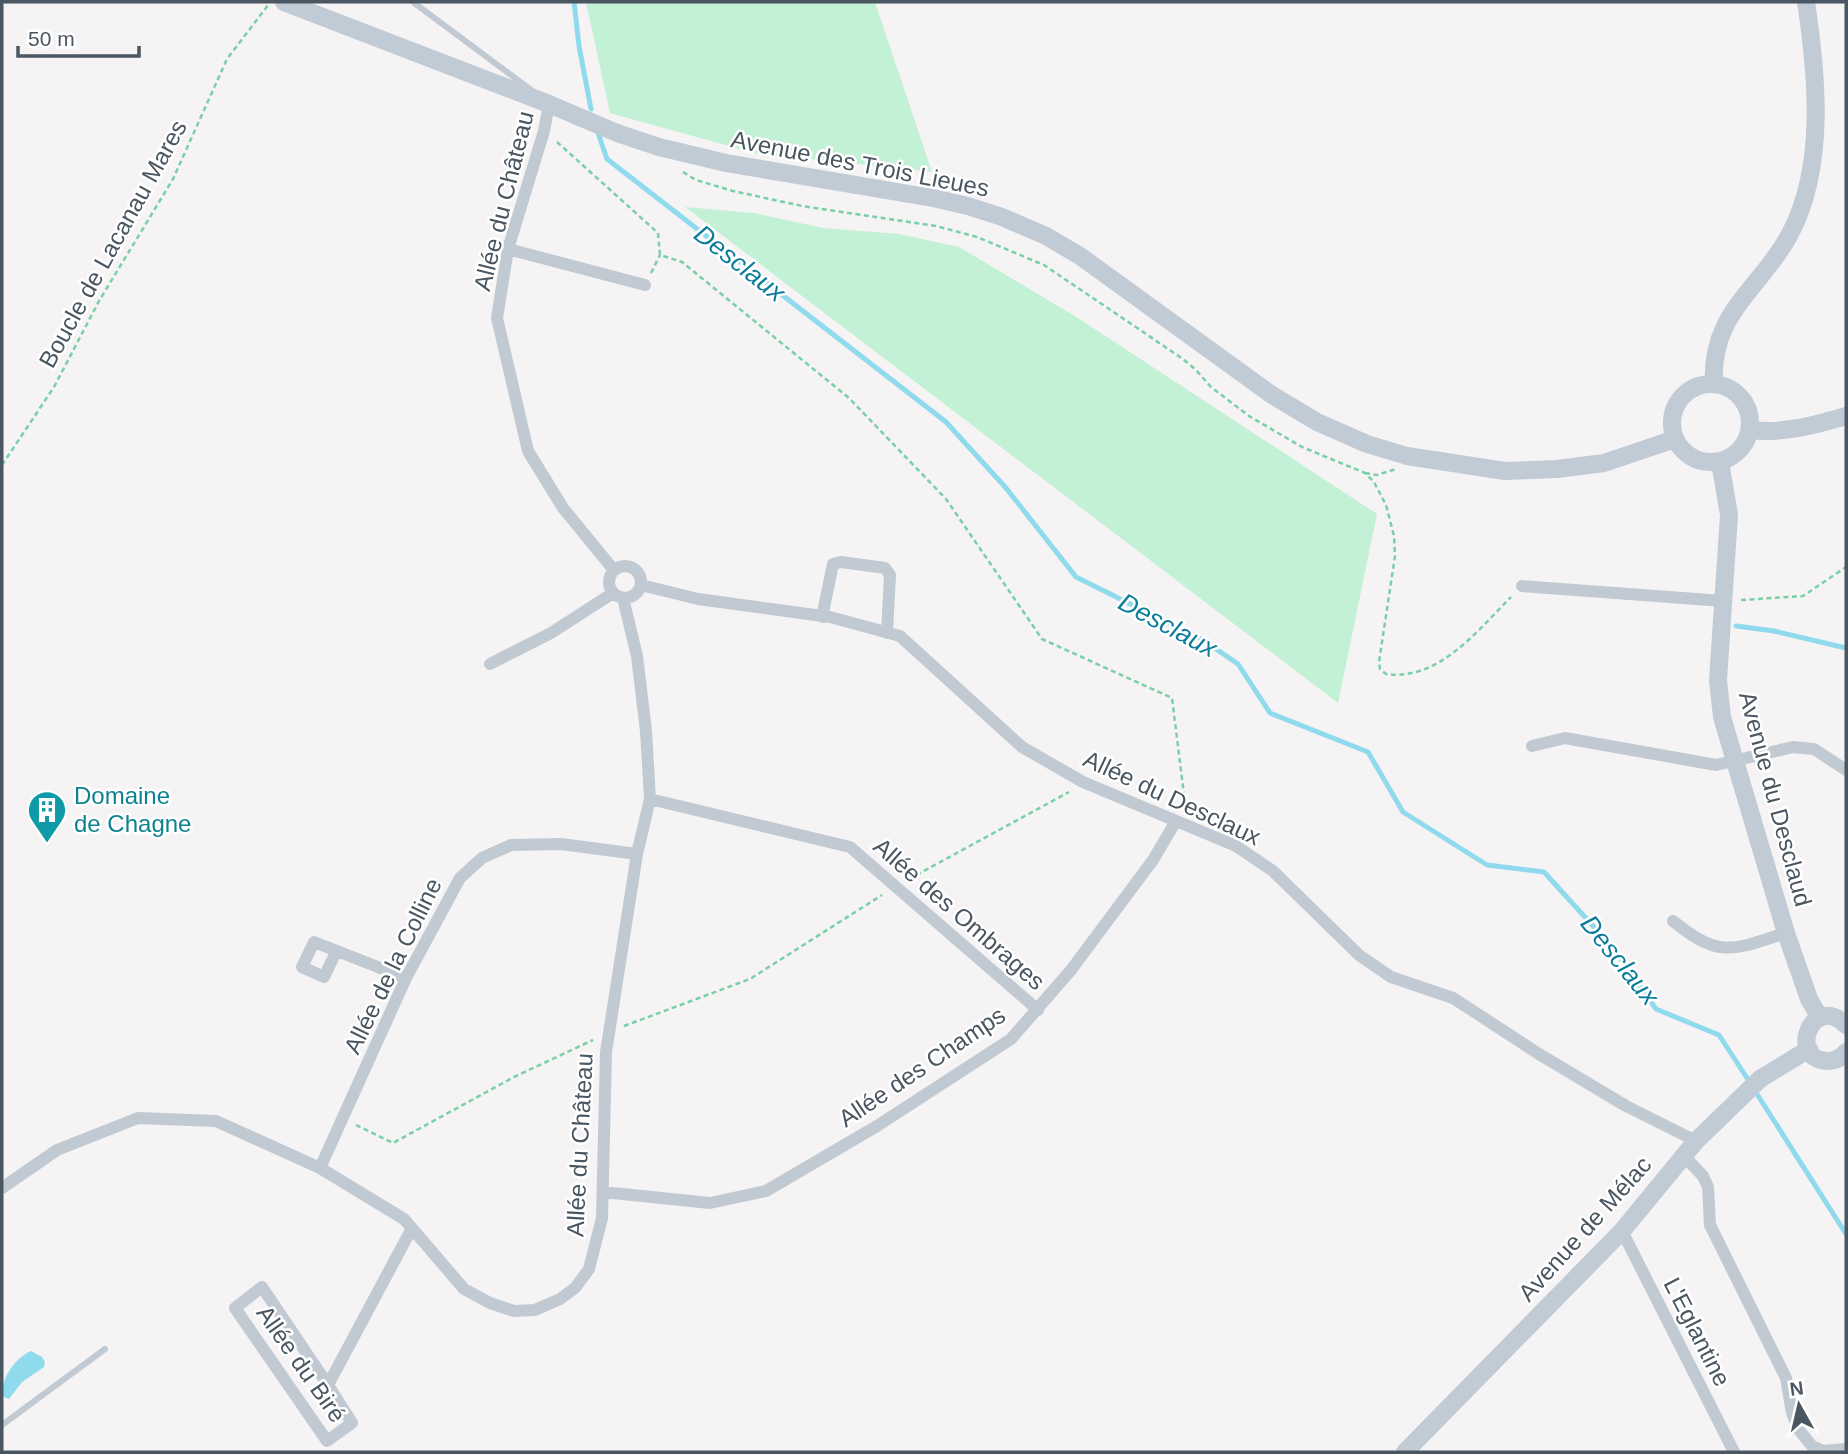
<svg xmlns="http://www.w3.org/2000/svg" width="1848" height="1454" font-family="Helvetica,sans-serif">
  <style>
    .green { fill: #c3f1d5 }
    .water { fill: #90daee }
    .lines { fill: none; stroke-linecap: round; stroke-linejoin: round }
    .stream { stroke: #90daee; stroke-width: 5 }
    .path { stroke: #7ad0a6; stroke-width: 2.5; stroke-dasharray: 5 3.5; stroke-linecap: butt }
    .lane { stroke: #c1cad2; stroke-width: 6 }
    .street { stroke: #c1cad2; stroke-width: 12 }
    .secondary { stroke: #c1cbd6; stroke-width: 18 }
    .labels { text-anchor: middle; stroke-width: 5; stroke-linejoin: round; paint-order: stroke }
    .street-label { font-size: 24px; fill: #4a5661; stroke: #fff }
    .culture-label { font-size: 24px; fill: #0d838f; stroke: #fff; text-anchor: start }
    .water-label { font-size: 26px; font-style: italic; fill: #0c7c9b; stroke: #fff }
  </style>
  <rect width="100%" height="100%" fill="#f5f3f3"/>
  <!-- green -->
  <path class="green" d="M 586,2 L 875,2 L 932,172 L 754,153 L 610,113 Z
    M 685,207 L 754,213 L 823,228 L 899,234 L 959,247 L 1078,318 L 1377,514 L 1338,703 Z"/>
  <!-- water -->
  <path class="water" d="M 31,1351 L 42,1357 L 45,1362 L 44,1367 L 22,1382 L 9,1399 L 2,1396 C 2,1377 14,1359 31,1351 Z"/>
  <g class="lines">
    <!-- stream -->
    <path class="stream" d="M 574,2 L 579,46 L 591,109
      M 597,130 L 607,159 L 946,422 L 1006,488 L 1076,577 L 1203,640 L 1238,664 L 1270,713 L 1368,752 L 1403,812 L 1487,865 L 1544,872 L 1614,949 L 1656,1009 L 1719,1035 L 1747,1078
      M 1736,626 L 1774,631 L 1846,648
      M 1757,1094 L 1846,1234"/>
    <!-- path -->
    <path class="path" d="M 557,142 L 658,233 L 660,255 L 682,262 L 849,398 L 946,499 L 1042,639 L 1172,698 L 1186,811
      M 683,172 L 696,180 L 733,191 L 802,206 L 936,226 L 977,237 L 1044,265 L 1183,359 L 1196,370 L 1211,387 L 1249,416 L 1302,447 L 1365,473 L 1374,482 L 1386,505 L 1394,536 L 1395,556 L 1379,662 L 1380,669 L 1386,674 C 1439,681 1477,631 1511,597
      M 651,273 L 660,255
      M 2,465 L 54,387 L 99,301 L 173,179 L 227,59 L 269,4
      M 1365,473 L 1377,475 L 1396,469
      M 1741,600 L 1803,596 L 1846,567
      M 909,879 L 1069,792
      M 624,1026 L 750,979 L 882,895
      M 356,1125 L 393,1143 L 514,1077 L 593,1040"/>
    <!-- lane -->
    <path class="lane" d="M 413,2 L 531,90
      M 2,1425 L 105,1349"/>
    <!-- street -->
    <path class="street" d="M 549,104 L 544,131 L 508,249 L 497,318 L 528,451 L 563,508 L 613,569
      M 508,249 L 645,285
      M609 582a16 16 0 1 1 32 0a16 16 0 1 1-32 0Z
      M 641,585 L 698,599 L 830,617 L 900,636 L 1022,747 L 1083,782 L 1236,846 L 1273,871 L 1359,955 L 1391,977 L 1453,998 L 1539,1054 L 1626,1106 L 1696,1141
      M 1522,586 L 1723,601
      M 822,617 L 833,564 L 841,562 L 885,568 L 890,575 L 887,633
      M 490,664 L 551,633 L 613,593
      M 1532,746 L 1565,738 L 1716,765 L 1793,747 L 1814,749 L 1846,770
      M 650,799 L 850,847 L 1038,1010
      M 1673,921 C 1720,959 1732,950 1786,933
      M 336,952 L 324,977 L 302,967 L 314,942 L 406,978
      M 1684,1156 L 1703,1176 L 1708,1187 L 1710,1225 L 1786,1378 L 1792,1413 L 1799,1430 L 1812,1446 L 1823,1451 L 1846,1449
      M 320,1168 L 406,978 L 460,878 L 482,858 L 511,845 L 561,844 L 637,854
      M 2,1188 L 57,1150 L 138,1118 L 216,1121 L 320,1168 L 404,1219 L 464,1289 L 490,1303 L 514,1311 L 535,1310 L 560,1299 L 575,1288 L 589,1269 L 602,1218 L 606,1052 L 637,854 L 650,799 L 646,731 L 637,656 L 623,598
      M 603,1192 L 710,1203 L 766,1191 L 877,1126 L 1011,1039 L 1071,970 L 1153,860 L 1176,821
      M 1622,1231 L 1734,1452
      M 328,1385 L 352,1423 L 327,1441 L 235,1308 L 262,1287 L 328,1385 L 412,1228"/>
    <!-- secondary -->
    <path class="secondary" d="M 284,2 L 549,104 L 617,133 L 659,147 L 726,163 L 933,198 L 968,206 L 1002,217 L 1046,236 L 1080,256 L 1272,395 L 1317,422 L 1367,444 L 1407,456 L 1505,471 L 1557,469 L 1604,463 L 1675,439
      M1672 423a39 39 0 1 1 78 0a39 39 0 1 1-78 0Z
      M 1714,384 C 1710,312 1760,290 1790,234 C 1826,166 1817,75 1806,2
      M 1751,430 C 1784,434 1814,425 1846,416
      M 1720,462 L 1729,515 L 1718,680 L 1722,717 L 1786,933 L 1809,999 L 1820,1018
      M 1846,1025 C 1812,992 1787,1059 1827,1061 C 1835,1061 1841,1058 1846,1052
      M 1405,1452 L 1622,1231 L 1696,1141 L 1760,1079 L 1809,1049"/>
  </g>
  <!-- icons -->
  <defs>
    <g id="building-pin" transform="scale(2.0125)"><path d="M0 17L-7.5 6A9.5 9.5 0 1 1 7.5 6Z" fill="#0f9aa8" stroke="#fff"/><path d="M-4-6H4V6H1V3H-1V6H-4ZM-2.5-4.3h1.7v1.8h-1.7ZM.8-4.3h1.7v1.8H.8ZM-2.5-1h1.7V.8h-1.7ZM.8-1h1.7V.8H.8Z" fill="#fff"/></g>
  </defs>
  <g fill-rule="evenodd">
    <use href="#building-pin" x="47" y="810"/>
  </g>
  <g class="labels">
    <!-- street labels -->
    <g class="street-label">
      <text transform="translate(860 164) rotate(11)" y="8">Avenue des Trois Lieues</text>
      <text transform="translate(504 201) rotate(-76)" y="8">Allée du Château</text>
      <text transform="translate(113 244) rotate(-61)" y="8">Boucle de Lacanau Mares</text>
      <text transform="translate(1172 798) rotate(25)" y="8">Allée du Desclaux</text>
      <text transform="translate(1775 799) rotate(75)" y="8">Avenue du Desclaud</text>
      <text transform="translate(959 914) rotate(41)" y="8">Allée des Ombrages</text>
      <text transform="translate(393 966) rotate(-64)" y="8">Allée de la Colline</text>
      <text transform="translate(922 1067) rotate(-34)" y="8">Allée des Champs</text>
      <text transform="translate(580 1145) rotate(-87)" y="8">Allée du Château</text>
      <text transform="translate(1585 1229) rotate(-48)" y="8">Avenue de Mélac</text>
      <text transform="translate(1697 1332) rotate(63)" y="8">L'Eglantine</text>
      <text transform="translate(301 1364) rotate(55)" y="8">Allée du Biré</text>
    </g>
    <!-- culture labels -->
    <g class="culture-label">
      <text x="74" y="804">Domaine<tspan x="74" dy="28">de Chagne</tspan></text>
    </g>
    <!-- water labels -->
    <g class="water-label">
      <text transform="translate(740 263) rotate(38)" y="9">Desclaux</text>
      <text transform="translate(1168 625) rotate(28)" y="9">Desclaux</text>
      <text transform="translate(1620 960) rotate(51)" y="9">Desclaux</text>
    </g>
  </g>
  <!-- border -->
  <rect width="1848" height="1454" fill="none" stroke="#4a5661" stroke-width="7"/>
  <!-- north arrow -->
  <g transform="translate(1799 1405) rotate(352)" stroke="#ffffff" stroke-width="5" paint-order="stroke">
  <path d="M0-5L12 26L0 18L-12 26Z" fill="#4a5661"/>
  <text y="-10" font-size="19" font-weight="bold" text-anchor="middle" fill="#4a5661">N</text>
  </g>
  <!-- scale -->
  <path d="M18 46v10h121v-10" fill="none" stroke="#4a5661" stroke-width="3.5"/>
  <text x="28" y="46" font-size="21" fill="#4a5661" stroke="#ffffff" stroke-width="5" paint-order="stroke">50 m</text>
</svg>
